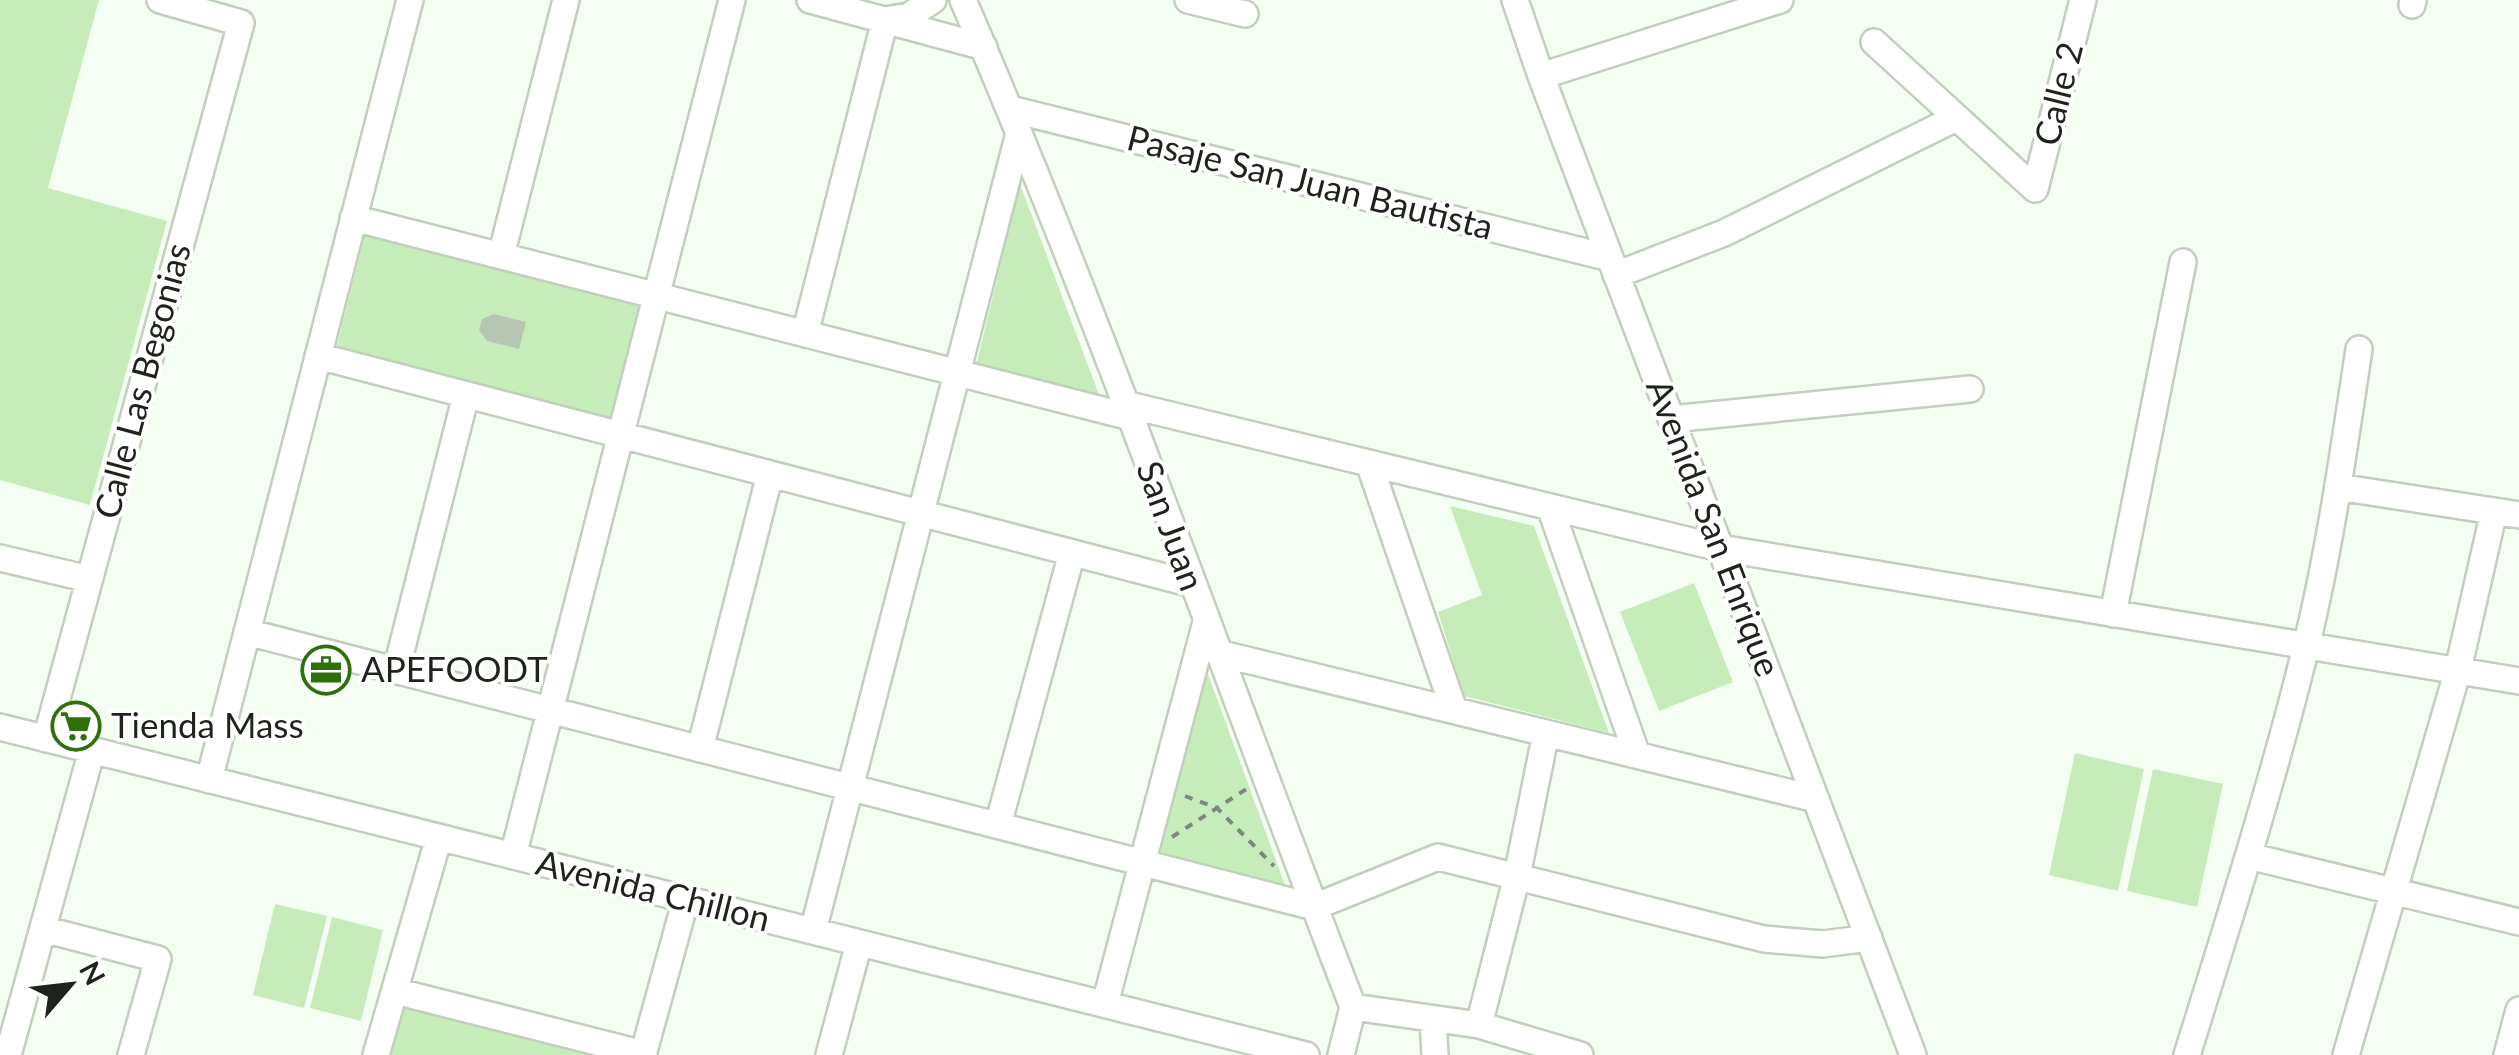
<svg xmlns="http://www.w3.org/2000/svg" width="2519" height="1055" font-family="Lato,sans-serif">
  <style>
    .green { fill: #c6ecba }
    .building { fill: #b7c6b3 }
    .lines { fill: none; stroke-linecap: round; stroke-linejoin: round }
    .minor-casing { stroke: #c1cfbc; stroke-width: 30 }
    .path { stroke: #7f867d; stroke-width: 4; stroke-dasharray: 8 8; stroke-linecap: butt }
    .minor { stroke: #fff; stroke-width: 25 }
    .labels { text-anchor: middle; stroke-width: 8; stroke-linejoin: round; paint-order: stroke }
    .street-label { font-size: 35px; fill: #1e241c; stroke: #fff }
    .poi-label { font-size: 35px; fill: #1e241c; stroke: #fff; text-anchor: start }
  </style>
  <rect width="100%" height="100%" fill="#f5fef2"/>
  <!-- green -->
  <path class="green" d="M 0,0 L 99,0 L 48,188 L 167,221 L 90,505 L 0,480 Z
    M 1020,184 L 1101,400 L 976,366 Z
    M 366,230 L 640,302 L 610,421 L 336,349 Z
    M 1450,506 L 1534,526 L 1609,733 L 1464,696 L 1438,612 L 1482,595 Z
    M 1694,583 L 1733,682 L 1659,711 L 1620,612 Z
    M 1205,666 L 1285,885 L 1156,853 Z
    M 2075,753 L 2144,769 L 2118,891 L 2049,875 Z
    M 2153,769 L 2223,784 L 2197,907 L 2127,891 Z
    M 275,904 L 327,916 L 304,1008 L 253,995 Z
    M 332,917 L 383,930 L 361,1021 L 310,1008 Z
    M 399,1005 L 599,1055 L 387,1055 Z"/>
  <!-- building -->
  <path class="building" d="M 494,314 L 526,322 L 519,349 L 487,341 L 479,330 L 482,319 Z"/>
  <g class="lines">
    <!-- minor casing -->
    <g class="minor-casing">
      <path id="minor" d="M 810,0 L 984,47
        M 963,0 C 1106,331 1223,672 1353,1007 L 1341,1055
        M 1188,0 L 1245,14
        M 1515,0 L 1541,76 L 1913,1055
        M 2412,5 L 2413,0
        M 1874,42 L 2035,189 L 2083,0
        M 1541,76 L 1780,0
        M 1010,109 L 1610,258
        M 353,218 L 1130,417
        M 501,256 L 566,0
        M 1616,275 L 1724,233 L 1956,118
        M 805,334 L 885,20 L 909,16 L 933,0
        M 318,356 L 1192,584
        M 1125,404 L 1720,548 L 2519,681
        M 1671,419 L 1970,389
        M 1369,463 L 1454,710
        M 2338,487 L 2519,515
        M 1550,507 L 1637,755
        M 0,558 L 89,579
        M 2113,614 L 2183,262
        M 247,632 L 1314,907 L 1438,857 L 1764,939 L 1823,944 L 1869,938
        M 1218,653 L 1816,799
        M 396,671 L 466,395
        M 0,727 L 1306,1055
        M 46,739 L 241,23 L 160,0
        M 700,749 L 770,474
        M 209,780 L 410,0
        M 998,825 L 1072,553
        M 513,856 L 732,0
        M 2249,856 L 2519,922
        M 43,929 L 158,959 L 131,1055
        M 813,931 L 1019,133
        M 395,991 L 644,1054
        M 1105,1004 L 1206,622
        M 1353,1007 L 1479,1025 L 1580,1055
        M 1433,1019 L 1435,1055
        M 1479,1025 L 1517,876 L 1546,733
        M 8,1055 L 92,750
        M 376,1055 L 439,837
        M 643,1055 L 686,899
        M 829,1055 L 859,943
        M 2187,1055 C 2229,920 2272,785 2306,647 C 2330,549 2344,448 2359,349
        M 2346,1055 L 2458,670 L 2494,511
        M 2507,1055 L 2519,1010"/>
    </g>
    <!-- path -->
    <path class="path" d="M 1185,796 L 1217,808 L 1274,866
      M 1172,837 L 1248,788"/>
    <!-- minor -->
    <use href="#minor" class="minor"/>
  </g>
  <!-- icons -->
  <defs>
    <g id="office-ring" transform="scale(2.5)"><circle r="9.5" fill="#fff" stroke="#2e710c" stroke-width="1.5"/><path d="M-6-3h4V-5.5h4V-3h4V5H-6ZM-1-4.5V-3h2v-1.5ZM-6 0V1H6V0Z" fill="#2e710c"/></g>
    <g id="supermarket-ring" transform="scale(2.5)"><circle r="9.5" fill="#fff" stroke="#2e710c" stroke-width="1.5"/><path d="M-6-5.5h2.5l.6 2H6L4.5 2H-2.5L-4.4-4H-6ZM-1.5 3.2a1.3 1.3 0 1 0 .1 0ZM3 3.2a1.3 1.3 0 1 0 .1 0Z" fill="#2e710c"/></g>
  </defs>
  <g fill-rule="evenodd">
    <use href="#office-ring" x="326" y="670"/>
    <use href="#supermarket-ring" x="76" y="726"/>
  </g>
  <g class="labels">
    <!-- street labels -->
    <g class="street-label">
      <text transform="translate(2059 94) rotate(-76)" y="12">Calle 2</text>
      <text transform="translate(1310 183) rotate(14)" y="12">Pasaje San Juan Bautista</text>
      <text transform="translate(143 381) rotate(-75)" y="12">Calle Las Begonias</text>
      <text transform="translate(1170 526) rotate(70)" y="12">San Juan</text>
      <text transform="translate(1713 528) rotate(69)" y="12">Avenida San Enrique</text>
      <text transform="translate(653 891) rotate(14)" y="12">Avenida Chillon</text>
    </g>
    <!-- poi labels -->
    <g class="poi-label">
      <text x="361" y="682">APEFOODT</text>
      <text x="111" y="738">Tienda Mass</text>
    </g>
  </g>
  <!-- north arrow -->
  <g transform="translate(70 985) rotate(62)" stroke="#ffffff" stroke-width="8" paint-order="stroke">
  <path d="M0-8L18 38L0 25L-18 38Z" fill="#1e241c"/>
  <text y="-15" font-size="28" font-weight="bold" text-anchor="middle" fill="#1e241c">N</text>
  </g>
</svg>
